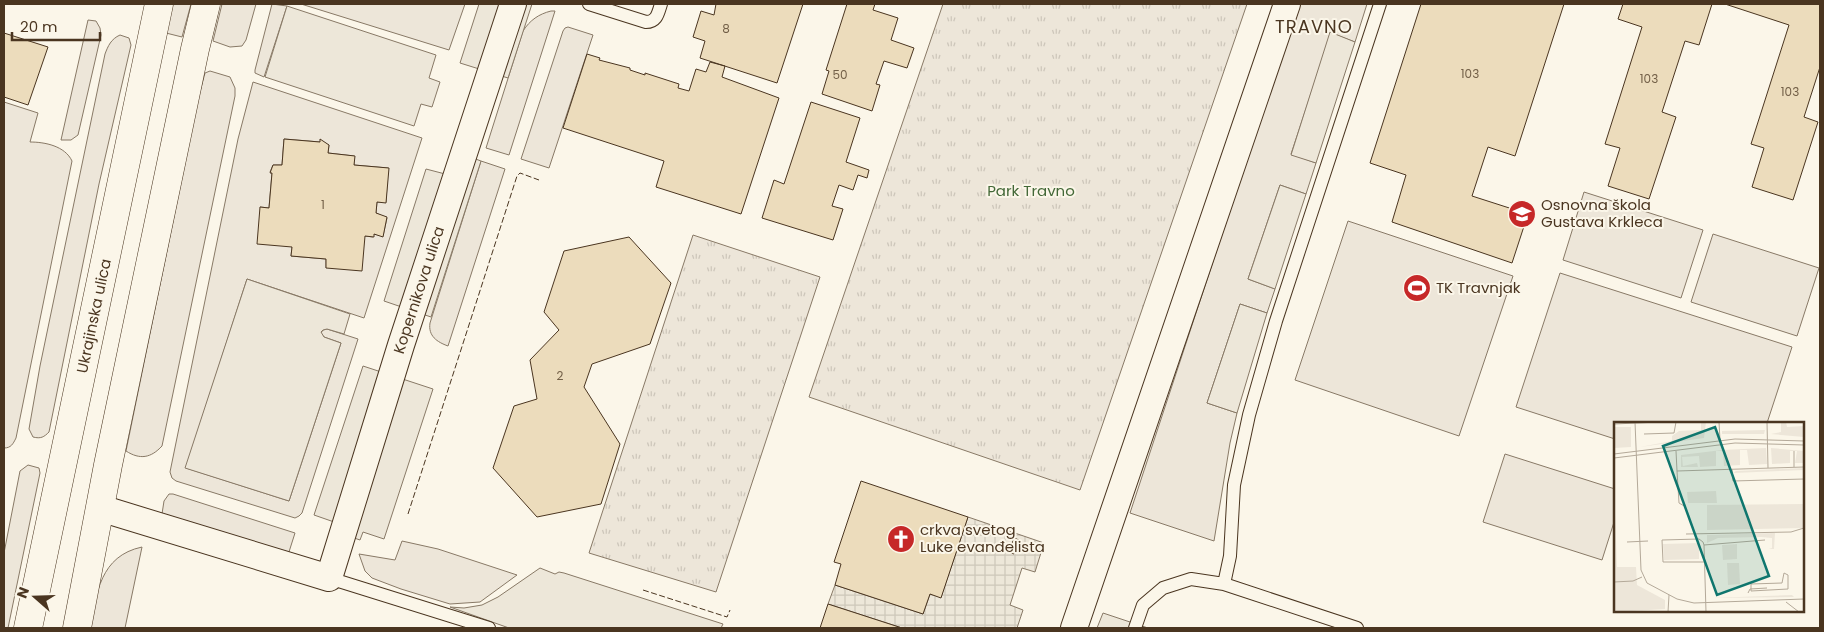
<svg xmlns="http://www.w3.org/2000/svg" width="1824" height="632" font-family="Poppins,sans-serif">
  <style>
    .grass { fill: #ede6d9; stroke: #887966; fill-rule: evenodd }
    .park { fill: url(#park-tufts); stroke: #887966 }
    .parking { fill: #ede7d9; stroke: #887966 }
    .plaza { fill: url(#plaza-grid); stroke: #887966 }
    .building { fill: #ecdcbc; stroke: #4a3520 }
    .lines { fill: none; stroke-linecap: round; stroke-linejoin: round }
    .lane-casing { stroke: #4a3520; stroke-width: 14 }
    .street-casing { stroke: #4a3520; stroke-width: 28 }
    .secondary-casing { stroke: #4a3520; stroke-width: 29 }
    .lane { stroke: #fbf6e9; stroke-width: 12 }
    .street { stroke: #fbf6e9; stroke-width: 26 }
    .secondary { stroke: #fbf6e9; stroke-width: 28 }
    .fence { stroke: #4a3520; stroke-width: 1; stroke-dasharray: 6 2.5; stroke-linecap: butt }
    .labels { text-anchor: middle; stroke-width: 4; stroke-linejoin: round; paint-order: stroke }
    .number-label { font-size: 12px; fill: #725f47 }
    .park-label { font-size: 15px; fill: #436837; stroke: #fbf6e9 }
    .poi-label { font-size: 15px; fill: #4a3520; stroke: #fbf6e9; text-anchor: start }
    .street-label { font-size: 15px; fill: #4a3520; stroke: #fbf6e9 }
    .quarter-label { font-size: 18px; letter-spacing: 1px; fill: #4a3520; stroke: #fbf6e9 }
    .inset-road { fill: none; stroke: #b4a999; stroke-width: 1 }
    .view { fill: #0f766e; fill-opacity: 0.15; stroke: #0f766e; stroke-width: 2.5 }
    .inset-edge { fill: none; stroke: #4a3520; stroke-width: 2.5 }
  </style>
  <defs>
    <pattern id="park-tufts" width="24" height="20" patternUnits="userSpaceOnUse" patternTransform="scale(1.25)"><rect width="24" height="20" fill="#ede6d9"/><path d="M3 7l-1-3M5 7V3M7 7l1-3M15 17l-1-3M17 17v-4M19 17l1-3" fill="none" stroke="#cdc6ba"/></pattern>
    <pattern id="plaza-grid" width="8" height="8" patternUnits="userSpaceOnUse" patternTransform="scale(1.25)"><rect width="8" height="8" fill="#ede7d9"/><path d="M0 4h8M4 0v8" fill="none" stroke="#cdc7ba"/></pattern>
  </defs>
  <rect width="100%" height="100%" fill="#fbf6e9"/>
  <!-- grass -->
  <path class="grass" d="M 173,4 L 191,4 L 182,37 L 166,33 Z
    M 222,4 L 256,4 L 246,40 L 242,46 L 230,47 L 213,41 Z
    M 272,4 L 287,6 L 264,77 L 255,73 L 255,70 Z
    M 301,4 L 465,4 L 449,50 Z
    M 1298,4 L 1367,4 L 1355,42 L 1331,33 L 1291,154 L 1316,163 L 1306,194 L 1280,185 L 1248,279 L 1275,289 L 1267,313 L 1240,304 L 1207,403 L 1237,413 L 1230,443 L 1214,541 L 1130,513 Z
    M 551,11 L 555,11 L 509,155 L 486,148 L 523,31 C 530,20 539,14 551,11 Z
    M 88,20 L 96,21 L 100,28 L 101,35 L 78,135 L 71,140 L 61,140 Z
    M 568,27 L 593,35 L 549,168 L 521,159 L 563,31 L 565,28 Z
    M 120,35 L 129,38 L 131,45 L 99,184 L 49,432 C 44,437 41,439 33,437 L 29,429 L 40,366 L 105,54 C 108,46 111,39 120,35 Z
    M 210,71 L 230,77 L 235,88 L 235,96 L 162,446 C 151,458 140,460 126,451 L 198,99 L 205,73 Z
    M 253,82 L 422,138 L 364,318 L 247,279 L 186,468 L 289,501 L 341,343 L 324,337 L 321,333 L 323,330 L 327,329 L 358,339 L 302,513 L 299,516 L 295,518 L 176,481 L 172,478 L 170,472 L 238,139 ZM 284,139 L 320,142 L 329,145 L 328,153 L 354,156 L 354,165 L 388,168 L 386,202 L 377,202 L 376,213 L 387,218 L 383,236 L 374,234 L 373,237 L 365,236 L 326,268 L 326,259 L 291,256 L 292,247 L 260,207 L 269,208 L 272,173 L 270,172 L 273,165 L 282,165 Z
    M 4,102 L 38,113 L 30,142 C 45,142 65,146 72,161 L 16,438 C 13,444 11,448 4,448 Z
    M 481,161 L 505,169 L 448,346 C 437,342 428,336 430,323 Z
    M 1584,192 L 1703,230 L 1681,298 L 1563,260 Z
    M 1348,221 L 1513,276 L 1459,436 L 1295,380 Z
    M 1713,234 L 1819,268 L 1797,336 L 1691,302 Z
    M 1560,273 L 1792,347 L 1767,423 L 1615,423 L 1615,439 L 1516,407 Z
    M 1505,454 L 1615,489 L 1615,519 L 1602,560 L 1483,522 Z
    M 28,465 L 39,468 L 40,473 L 8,628 L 4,628 L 4,553 L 20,471 Z
    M 169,494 L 173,494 L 295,533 L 288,555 L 162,514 L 164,501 Z
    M 402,541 L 438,549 L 517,575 L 480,602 L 450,604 L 401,589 L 372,578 L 365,571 L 359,554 L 395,560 Z
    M 142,547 L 125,628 L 89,628 C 97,593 100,556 142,547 Z"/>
  <!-- park -->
  <path class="park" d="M 943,4 L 1247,4 L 1080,490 L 809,397 Z
    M 693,235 L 820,277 L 716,592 L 589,553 Z"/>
  <!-- parking -->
  <path class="parking" d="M 479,4 L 532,4 L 508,78 L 460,63 Z
    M 287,6 L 436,55 L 429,78 L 440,82 L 432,107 L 421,104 L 414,126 L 265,77 Z
    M 1330,32 L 1355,42 L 1316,163 L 1291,155 Z
    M 457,152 L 481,161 L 431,317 L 384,301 L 426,169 L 449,175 Z
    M 1280,185 L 1306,194 L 1275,289 L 1248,279 Z
    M 247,279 L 350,314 L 344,334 L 327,329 L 323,330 L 321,332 L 324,337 L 341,343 L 289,501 L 185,468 Z
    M 1240,304 L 1267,313 L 1237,413 L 1207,403 Z
    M 363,366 L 433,389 L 384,539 L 363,532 L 360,540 L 334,531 L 337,523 L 314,515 Z
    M 540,568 L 555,574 L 559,572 L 564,573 L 723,624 L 721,628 L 509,628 L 450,607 L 464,608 L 482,605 L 498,597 Z
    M 1103,613 L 1148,628 L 1097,628 Z"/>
  <!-- plaza -->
  <path class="plaza" d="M 968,517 L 1044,543 L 1035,572 L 1022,568 L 1010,605 L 1023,610 L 1017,628 L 902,628 L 828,604 L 835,585 L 923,614 L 930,594 L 941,597 Z"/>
  <!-- building -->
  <path class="building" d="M 716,4 L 803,4 L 777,83 L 700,58 L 705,41 L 693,37 L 701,11 L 714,15 Z
    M 847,4 L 875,4 L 873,10 L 898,18 L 891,40 L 914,48 L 907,68 L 884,61 L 876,84 L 880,85 L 872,111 L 822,94 L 829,71 L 826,70 Z
    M 1421,4 L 1564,4 L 1515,156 L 1488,147 L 1472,196 L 1528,214 L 1512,263 L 1392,222 L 1406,175 L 1370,163 Z
    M 1623,4 L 1712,4 L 1699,45 L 1685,41 L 1662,112 L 1676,117 L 1649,199 L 1608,186 L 1620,148 L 1605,144 L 1642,27 L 1618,19 Z
    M 1725,4 L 1820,4 L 1820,67 L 1804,117 L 1818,122 L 1793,200 L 1752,187 L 1764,148 L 1751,144 L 1789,25 Z
    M 4,33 L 48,47 L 28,105 L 4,97 Z
    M 587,54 L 600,58 L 599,60 L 630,68 L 630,70 L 645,75 L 645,73 L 679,84 L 678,88 L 689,91 L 696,69 L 706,72 L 710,62 L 725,66 L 722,77 L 779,98 L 741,214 L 656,187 L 664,161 L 563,128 Z
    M 811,102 L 860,118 L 846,162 L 869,170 L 867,178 L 858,175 L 853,190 L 839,185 L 832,206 L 843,209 L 833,240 L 762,218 L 774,180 L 784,184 Z
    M 284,139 L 320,142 L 320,139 L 329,145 L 328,153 L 355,156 L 354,165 L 389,168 L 386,203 L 377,202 L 376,213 L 387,217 L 383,237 L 374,234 L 374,237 L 365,236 L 362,271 L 326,268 L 326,259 L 291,256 L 292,247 L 257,244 L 260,207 L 269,208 L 272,173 L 270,173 L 273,165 L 282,165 Z
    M 629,237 L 671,283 L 650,344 L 592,364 L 584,387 L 620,444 L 601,504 L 537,517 L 493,468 L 514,406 L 537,399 L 530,360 L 559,330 L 544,312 L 564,251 Z
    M 861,481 L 968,517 L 941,598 L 930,594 L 923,614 L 835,585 L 841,564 L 834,562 Z
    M 1014,538 L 1019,540 L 1014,554 L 1009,552 Z
    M 828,604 L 902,628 L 820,628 Z"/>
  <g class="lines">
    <!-- lane casing -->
    <g class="lane-casing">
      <path id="lane" d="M 589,4 L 646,22 C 657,22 658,13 661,4
        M 329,578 L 489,628
        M 1224,584 L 1230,556 L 1234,485 L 1249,415 L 1276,321 L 1380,4
        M 1135,628 L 1143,605 L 1163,588 L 1191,579 L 1224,584 L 1357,628"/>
    </g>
    <!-- street casing -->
    <g class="street-casing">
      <path id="street" d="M 100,508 L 329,578 L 401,345 L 513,4
        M 1074,628 L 1287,4"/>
    </g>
    <!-- secondary casing -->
    <g class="secondary-casing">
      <path id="secondary" d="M 28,628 L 159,4
        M 77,628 L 108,465 L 195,49 L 206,4"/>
    </g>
    <!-- lane -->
    <use href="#lane" class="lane"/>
    <!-- street -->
    <use href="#street" class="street"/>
    <!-- secondary -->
    <use href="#secondary" class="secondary"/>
    <!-- fence -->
    <path class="fence" d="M 408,514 L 517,176 L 520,173 L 539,180
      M 643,590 L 727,617 L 730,610"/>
  </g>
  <!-- icons -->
  <defs>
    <g id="school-disc" transform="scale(1.4375)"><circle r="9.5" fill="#c62828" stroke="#fbf6e9"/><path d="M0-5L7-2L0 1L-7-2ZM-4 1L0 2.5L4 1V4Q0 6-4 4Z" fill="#fff"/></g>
    <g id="stadium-disc" transform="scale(1.4375)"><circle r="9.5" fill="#c62828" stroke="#fbf6e9"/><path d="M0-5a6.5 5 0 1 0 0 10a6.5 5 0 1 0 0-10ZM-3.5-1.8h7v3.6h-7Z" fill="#fff"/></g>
    <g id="church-disc" transform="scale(1.4375)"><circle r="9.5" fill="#c62828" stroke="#fbf6e9"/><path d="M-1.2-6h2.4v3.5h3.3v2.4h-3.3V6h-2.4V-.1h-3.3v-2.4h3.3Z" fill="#fff"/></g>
  </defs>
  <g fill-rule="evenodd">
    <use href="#school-disc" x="1522" y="214"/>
    <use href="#stadium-disc" x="1417" y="288"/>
    <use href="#church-disc" x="901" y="539"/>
  </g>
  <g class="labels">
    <!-- number labels -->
    <g class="number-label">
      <text x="726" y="33">8</text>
      <text x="1470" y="78">103</text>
      <text x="840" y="79">50</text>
      <text x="1649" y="83">103</text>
      <text x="1790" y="96">103</text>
      <text x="323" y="209">1</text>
      <text x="560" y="380">2</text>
    </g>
    <!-- park labels -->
    <g class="park-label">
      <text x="1031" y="196">Park Travno</text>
    </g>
    <!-- poi labels -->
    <g class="poi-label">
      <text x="1541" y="210">Osnovna škola<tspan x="1541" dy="17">Gustava Krkleca</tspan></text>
      <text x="1436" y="293">TK Travnjak</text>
      <text x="920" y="535">crkva svetog<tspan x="920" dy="17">Luke evanđelista</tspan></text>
    </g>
    <!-- street labels -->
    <g class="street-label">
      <text transform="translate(419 290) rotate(-72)" y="5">Kopernikova ulica</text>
      <text transform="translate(94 316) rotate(-78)" y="5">Ukrajinska ulica</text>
    </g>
    <!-- quarter labels -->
    <g class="quarter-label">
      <text x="1314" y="33">TRAVNO</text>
    </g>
  </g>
  <!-- overview -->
  <g transform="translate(1614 422)">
    <rect width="190" height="190" fill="#fbf6e9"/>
    <path d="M 87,0 L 92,0 L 90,16 L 26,25 L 58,19 L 58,14 L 65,9 L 87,8 ZM 167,0 L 172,0 L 173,5 L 190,4 L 190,15 L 157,12 L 167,10 ZM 0,5 L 17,5 L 17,25 L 0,26 ZM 151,8 L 150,12 L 108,12 L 108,9 ZM 152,26 L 153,42 L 135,43 L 133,28 L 126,28 L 126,43 L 110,44 L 109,29 L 102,29 L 102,44 L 86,45 L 85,34 L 68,35 L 69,44 L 83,41 L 84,45 L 67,45 L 67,33 L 108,28 ZM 157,26 L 190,29 L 190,41 L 181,41 L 183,29 L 176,29 L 176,41 L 158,42 ZM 190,46 L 190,48 L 119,51 L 122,49 ZM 161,111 L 160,127 L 155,127 L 158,126 L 158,116 L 147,115 L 104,116 L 93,121 L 93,113 ZM 85,121 L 85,137 L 50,138 L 49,122 ZM 123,122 L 123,137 L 109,138 L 108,123 ZM 113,141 L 125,141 L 126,162 L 114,163 ZM 178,173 L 180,175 L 95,176 L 97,176 Z" fill="#ede6d9"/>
    <path d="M 0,64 L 3,145 L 22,145 L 23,163 L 51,178 L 51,187 L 0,190 ZM 102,69 L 103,81 L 74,81 L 73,70 ZM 190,82 L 190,106 L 93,108 L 93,83 Z" fill="#ede6d9"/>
    <path class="inset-road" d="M 21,0 L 27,148 L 33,161 L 63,177 L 80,181 L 190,177M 105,0 L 106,18M 153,0 L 154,46M 0,2 L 45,0M 30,12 L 60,11 L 62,0M 62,29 L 63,49 L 190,45M 180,29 L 180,45M 0,32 L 121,17 L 190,19M 0,36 L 121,21 L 190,23M 118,47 L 119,59 L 190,57M 63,49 L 65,81 L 72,85M 72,112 L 177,110 L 190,106M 13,120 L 34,119M 90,123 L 151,118M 90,140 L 49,140 L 48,118 L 85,117 L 89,120 L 90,123 L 92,190M 170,151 L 174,153 L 174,167 L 137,169 L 137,162 L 168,161 ZM 0,160 L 19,159 L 28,155M 134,171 L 136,167 L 153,166M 172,180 L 185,190M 54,190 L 55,173"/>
    <path class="view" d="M 101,5 L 155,154 L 103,173 L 49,24 Z"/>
    <rect width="190" height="190" class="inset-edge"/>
  </g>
  <!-- border -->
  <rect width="1824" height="632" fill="none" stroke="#4a3520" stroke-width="10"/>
  <!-- north arrow -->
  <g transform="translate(35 597) rotate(290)" stroke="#fbf6e9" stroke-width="4" paint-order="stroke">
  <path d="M0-4L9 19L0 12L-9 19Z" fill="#4a3520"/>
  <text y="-8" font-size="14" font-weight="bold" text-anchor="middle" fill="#4a3520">N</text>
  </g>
  <!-- scale -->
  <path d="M12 32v8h88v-8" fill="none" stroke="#4a3520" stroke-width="2.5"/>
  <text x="20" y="32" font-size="15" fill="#4a3520" stroke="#fbf6e9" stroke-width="4" paint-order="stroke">20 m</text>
</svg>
